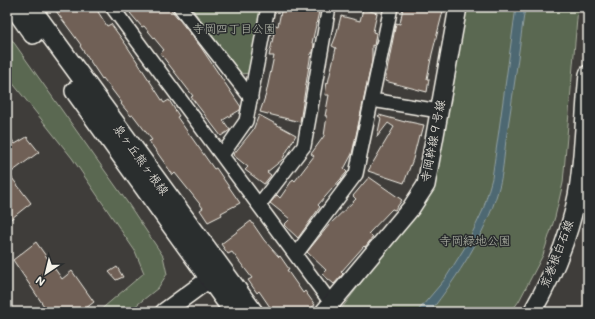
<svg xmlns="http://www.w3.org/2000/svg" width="595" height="319" font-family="Mali,'Klee One',sans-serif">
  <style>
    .green { fill: #5a6851; stroke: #a7ac9c }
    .water { fill: #4d6872; stroke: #909fa1 }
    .building { fill: #706157; stroke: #f4f1e8 }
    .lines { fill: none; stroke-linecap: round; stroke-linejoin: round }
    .minor-casing { stroke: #f4f1e8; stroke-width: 16 }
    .tertiary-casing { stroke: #f4f1e8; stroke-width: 20 }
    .secondary-casing { stroke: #f4f1e8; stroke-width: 22 }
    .minor { stroke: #2a2d2e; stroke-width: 13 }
    .tertiary { stroke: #2a2d2e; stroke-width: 17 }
    .secondary { stroke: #2a2d2e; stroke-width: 19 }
    .labels { text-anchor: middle; stroke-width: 3; stroke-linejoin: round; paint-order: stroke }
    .park-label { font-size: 12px; fill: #b6baac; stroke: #2a2d2e }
    .street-label { font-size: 12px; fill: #f4f1e8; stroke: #2a2d2e }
  </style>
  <rect width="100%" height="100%" fill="#3f3d3a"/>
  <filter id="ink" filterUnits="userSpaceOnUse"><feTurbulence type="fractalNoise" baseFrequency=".025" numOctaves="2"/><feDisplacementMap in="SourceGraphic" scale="8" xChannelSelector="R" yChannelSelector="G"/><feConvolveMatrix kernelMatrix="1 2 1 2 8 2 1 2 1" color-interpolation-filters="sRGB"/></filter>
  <g filter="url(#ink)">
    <!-- green -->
    <path class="green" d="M 191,7 L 261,7 L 251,73 L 240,74 Z
      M 462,7 L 578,7 L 563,183 L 555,217 L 543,255 L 519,301 L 511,312 L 339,312 L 412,215 Z
      M 7,33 L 127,202 L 163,256 L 167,274 L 158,288 L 128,312 L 98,312 L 144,273 L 135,251 L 72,158 L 7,76 Z"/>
    <!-- water -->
    <path class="water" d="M 516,7 L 525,7 C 519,51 513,96 506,140 C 504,156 503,175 498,191 C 485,235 458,276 430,312 L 417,312 L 445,279 L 467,244 L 483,210 L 492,178 L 498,137 Z"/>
    <!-- building -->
    <path class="building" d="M 53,7 L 95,7 L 107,26 L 111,24 L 127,46 L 164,103 L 169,100 L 179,116 L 177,117 L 214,169 L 216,168 L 240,203 L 221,213 L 222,215 L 208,222 L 200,210 L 203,208 L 175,173 L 173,175 L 149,141 L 152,140 L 133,115 L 131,116 L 121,104 L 122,103 L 103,78 L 102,79 L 80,46 L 81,45 Z
      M 138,7 L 169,7 L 200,46 L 241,107 L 240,110 L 223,120 L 230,130 L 221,136 L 191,97 L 193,96 L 160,53 L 164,50 L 144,26 L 142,27 L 130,13 Z
      M 282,7 L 320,7 L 312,43 L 314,44 L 313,53 L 311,53 L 300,122 L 260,112 L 266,94 L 274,56 L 269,56 L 274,33 L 271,33 L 273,24 L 278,26 Z
      M 403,7 L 424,7 L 443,11 L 432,54 L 427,79 L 429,79 L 427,92 L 385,81 L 396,23 L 400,24 Z
      M 363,9 L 377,13 L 373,32 L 376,33 L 374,46 L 372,45 L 372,61 L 352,154 L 344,169 L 347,172 L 318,205 L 320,207 L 298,238 L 284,225 L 290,219 L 270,203 L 277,195 L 280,198 L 293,179 L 295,181 L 314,156 L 311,154 L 324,136 L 327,116 L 325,116 L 329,95 L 325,95 L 327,82 L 328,83 L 336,48 L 332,46 L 336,36 L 341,16 L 360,21 Z
      M 259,115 L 296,135 L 282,160 L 267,172 L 271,175 L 264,184 L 245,170 L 248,167 L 233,155 L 253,130 Z
      M 379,115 L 405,122 L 405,121 L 424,125 L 421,136 L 419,135 L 413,159 L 404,183 L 368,171 L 394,127 L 388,123 L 377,137 L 381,118 L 378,116 Z
      M 7,133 L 15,144 L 27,137 L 39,152 L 9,174 L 31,203 L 7,222 Z
      M 369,177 L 402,200 L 395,210 L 392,209 L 369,233 L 373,237 L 365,247 L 364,246 L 341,272 L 343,274 L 334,284 L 322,274 L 326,270 L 307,252 L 329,225 L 356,199 L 353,196 Z
      M 251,221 L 264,240 L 279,257 L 280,256 L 289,269 L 287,270 L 303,293 L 305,291 L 315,305 L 305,312 L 277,312 L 274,308 L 272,310 L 259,291 L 257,293 L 248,280 L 252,278 L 232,252 L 228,254 L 221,244 Z
      M 36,242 L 62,279 L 72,271 L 94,302 L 81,312 L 48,312 L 13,260 Z
      M 117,267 L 123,277 L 116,280 L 109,272 Z"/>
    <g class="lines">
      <!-- minor casing -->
      <g class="minor-casing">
        <path id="minor" d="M 112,7 L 331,303
          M 180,7 L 251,98
          M 372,100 L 439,111
          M 222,155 L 246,121 L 268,7
          M 259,205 L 304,146 L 329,7
          M 296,254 L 356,174 L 391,7"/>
      </g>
      <!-- tertiary casing -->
      <g class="tertiary-casing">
        <path id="tertiary" d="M 164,312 L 220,271
          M 324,312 L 411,208 L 426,185 L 458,7
          M 532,312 C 553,276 569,237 577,196 C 584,156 584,114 588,74"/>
      </g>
      <!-- secondary casing -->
      <g class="secondary-casing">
        <path id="secondary" d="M 14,7 L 33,34
          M 30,7 L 253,312
          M 75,91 L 234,312"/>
      </g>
      <!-- minor -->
      <use href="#minor" class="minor"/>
      <!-- tertiary -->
      <use href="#tertiary" class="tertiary"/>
      <!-- secondary -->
      <use href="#secondary" class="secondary"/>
    </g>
  </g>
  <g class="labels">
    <!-- park labels -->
    <g class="park-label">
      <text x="234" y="33">寺岡四丁目公園</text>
      <text x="475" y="245">寺岡緑地公園</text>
    </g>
    <!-- street labels -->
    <g class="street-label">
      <text transform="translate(433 141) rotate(-79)" y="4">寺岡幹線９号線</text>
      <text transform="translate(141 160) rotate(54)" y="4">泉ヶ丘熊ヶ根線</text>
      <text transform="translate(557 254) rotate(-69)" y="4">荒巻根白石線</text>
    </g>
  </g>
  <!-- margin -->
  <rect width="595" height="319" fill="none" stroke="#2a2d2e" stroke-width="24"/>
  <rect x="12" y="12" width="571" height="295" fill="none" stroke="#f4f1e8" stroke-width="1.5" filter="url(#ink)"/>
  <!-- north arrow -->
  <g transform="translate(46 273) rotate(215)" stroke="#2a2d2e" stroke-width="3" paint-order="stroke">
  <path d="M0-3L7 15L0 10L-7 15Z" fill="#f4f1e8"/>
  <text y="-6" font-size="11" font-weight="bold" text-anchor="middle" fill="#f4f1e8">N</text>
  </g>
</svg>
